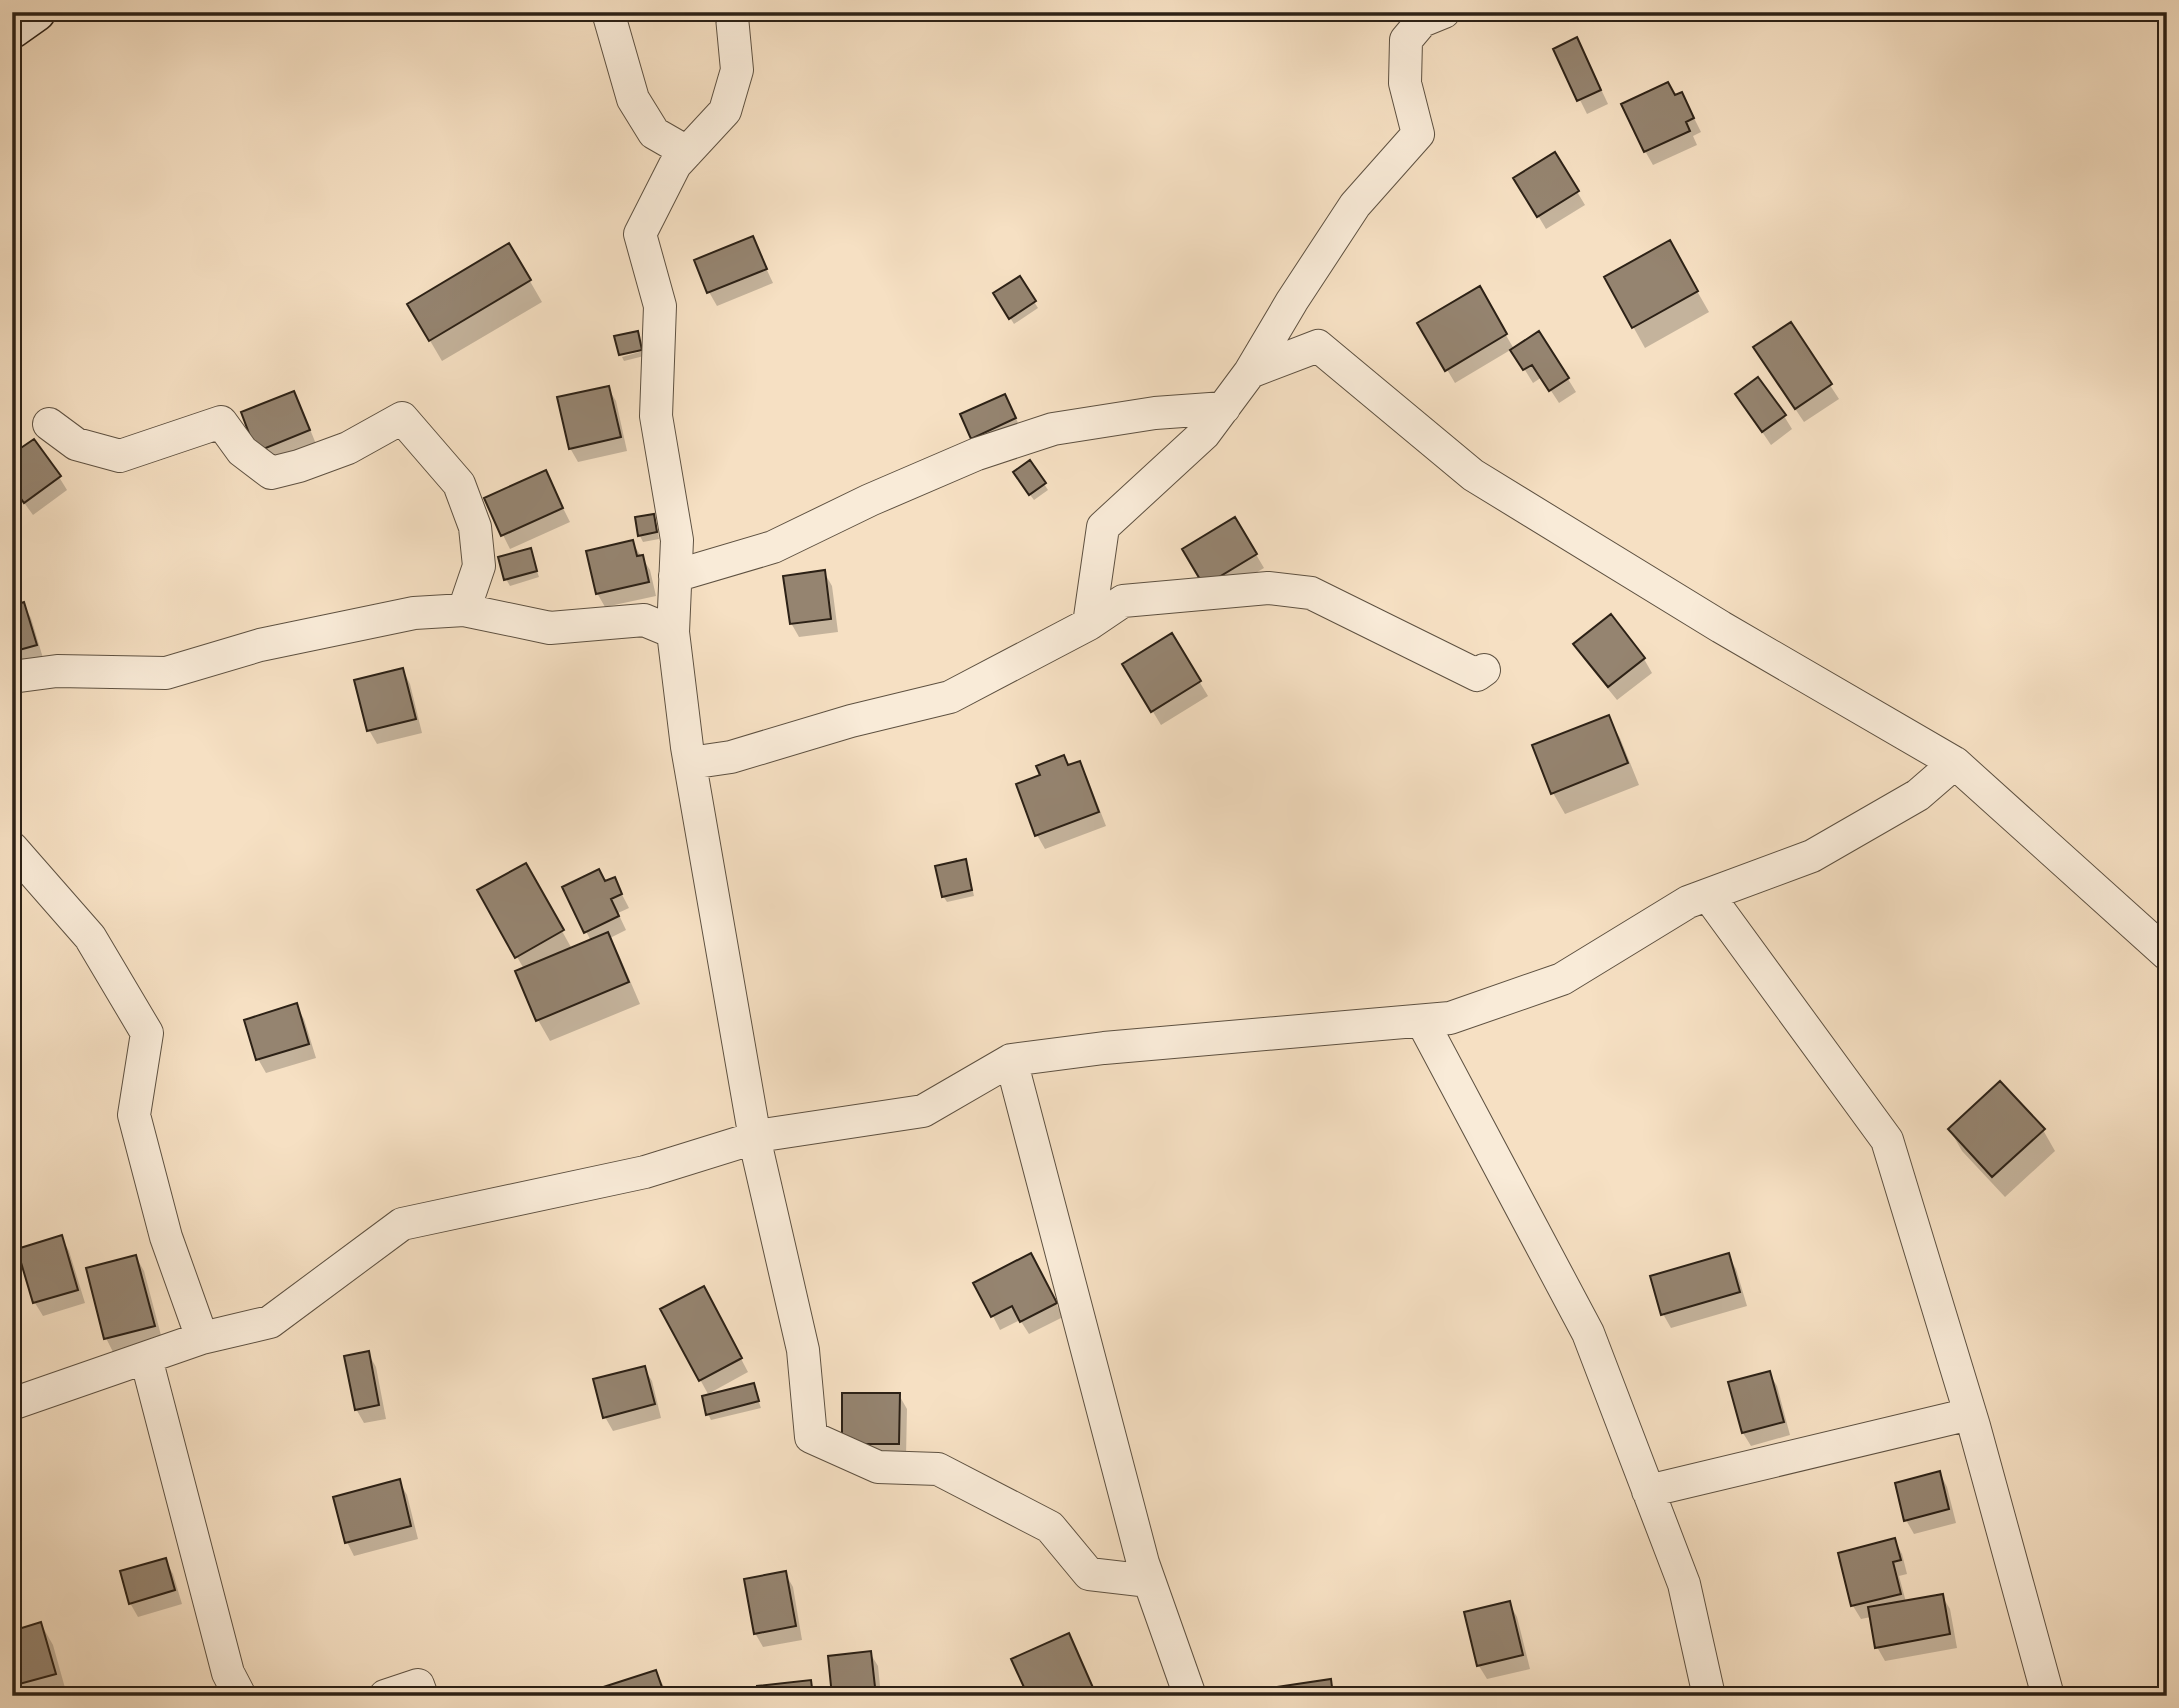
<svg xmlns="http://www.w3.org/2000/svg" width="2179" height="1708" font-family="Vollkorn,serif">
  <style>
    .shadow { fill: #0003 }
    .building { fill: #958470; stroke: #2c2116; stroke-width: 2 }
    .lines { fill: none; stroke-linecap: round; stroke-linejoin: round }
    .street-casing { stroke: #5e5141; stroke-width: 34 }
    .secondary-casing { stroke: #2c2116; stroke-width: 41 }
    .street { stroke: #f9ebd8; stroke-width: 32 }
    .secondary { stroke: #f9ebd8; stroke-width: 38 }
  </style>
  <rect width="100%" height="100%" fill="#f6e0c3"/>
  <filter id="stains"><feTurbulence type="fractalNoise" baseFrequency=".00286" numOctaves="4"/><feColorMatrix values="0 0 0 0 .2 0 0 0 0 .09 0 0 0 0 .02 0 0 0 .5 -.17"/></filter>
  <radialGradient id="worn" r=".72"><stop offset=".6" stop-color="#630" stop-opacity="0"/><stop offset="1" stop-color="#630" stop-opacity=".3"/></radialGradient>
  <!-- shadow -->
  <path class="shadow" d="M 1555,50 L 1584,53 L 1608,104 L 1587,114 Z
    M 1682,94 L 1701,132 L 1693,136 L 1697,145 L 1653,165 L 1645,151 L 1675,97 Z
    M 1555,155 L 1585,205 L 1546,229 L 1516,179 Z
    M 752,238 L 773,283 L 717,306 L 709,292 Z
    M 1669,242 L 1709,312 L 1645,348 L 1606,278 Z
    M 509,245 L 542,302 L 442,361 L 409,305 Z
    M 1019,278 L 1038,308 L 1014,324 L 995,294 Z
    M 1479,289 L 1514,349 L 1568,379 L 1576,392 L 1559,403 L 1542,377 L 1533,383 L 1512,349 L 1455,383 L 1420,324 Z
    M 1790,324 L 1839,399 L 1804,422 L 1763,361 Z
    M 643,351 L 644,356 L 624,361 L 622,357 Z
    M 608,388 L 616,401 L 627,451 L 578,462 L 570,448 Z
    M 294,393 L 301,407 L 316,444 L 265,464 L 258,451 Z
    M 1737,395 L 1784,416 L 1792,429 L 1771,445 Z
    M 1012,409 L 1022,432 L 981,452 L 973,438 Z
    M 1030,463 L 1048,490 L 1034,500 L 1018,479 Z
    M 545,472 L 570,522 L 510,549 L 503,535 Z
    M 59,477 L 67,490 L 33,515 L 12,486 Z
    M 653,516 L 656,522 L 659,539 L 643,542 L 640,536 Z
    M 1235,519 L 1264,568 L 1213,598 Z
    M 632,542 L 650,570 L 656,596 L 605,607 L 597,593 Z
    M 530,550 L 539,577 L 510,586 L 506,579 Z
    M 824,572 L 832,586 L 838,632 L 799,637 L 791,623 Z
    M 23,604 L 31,618 L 43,658 L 12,668 L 12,608 Z
    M 1610,616 L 1644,659 L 1652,673 L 1617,700 L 1583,658 L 1576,644 Z
    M 1171,635 L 1208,696 L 1161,725 L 1124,664 Z
    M 403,670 L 410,684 L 422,733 L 377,744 L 369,730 Z
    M 1608,717 L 1620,738 L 1639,785 L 1565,814 L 1553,793 Z
    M 1079,763 L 1087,777 L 1106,826 L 1045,849 L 1037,835 L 1069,767 Z
    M 965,861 L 968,868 L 974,896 L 947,902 L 943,896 Z
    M 525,865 L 572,949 L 591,941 L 564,888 L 605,883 L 614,879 L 629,908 L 618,913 L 626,930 L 610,938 L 619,955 L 640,1004 L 550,1041 L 538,1020 L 524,969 L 479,891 Z
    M 296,1005 L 304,1019 L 316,1058 L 266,1073 L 258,1059 Z
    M 1950,1130 L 2043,1130 L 2055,1151 L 2005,1197 L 1962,1151 Z
    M 61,1237 L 69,1251 L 85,1303 L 43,1316 L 35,1303 L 19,1250 Z
    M 1728,1255 L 1736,1269 L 1747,1306 L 1671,1328 L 1663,1314 Z
    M 136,1257 L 144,1271 L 162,1339 L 113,1352 L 106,1338 Z
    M 1038,1269 L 1063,1317 L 1029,1334 L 1020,1320 L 1000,1330 L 976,1283 Z
    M 711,1302 L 748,1372 L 708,1394 L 662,1310 Z
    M 368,1353 L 376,1367 L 386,1419 L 364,1423 L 356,1409 Z
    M 644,1368 L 652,1381 L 661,1418 L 613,1431 L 605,1417 Z
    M 1769,1373 L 1777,1386 L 1790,1435 L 1751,1446 L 1743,1433 Z
    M 753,1385 L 761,1408 L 711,1420 L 708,1414 Z
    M 899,1395 L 907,1409 L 906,1457 L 844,1443 Z
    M 1940,1473 L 1947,1487 L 1956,1523 L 1914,1534 L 1906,1520 Z
    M 399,1481 L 407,1495 L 418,1539 L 354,1556 L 347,1542 Z
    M 1894,1540 L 1902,1554 L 1907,1574 L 1899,1576 L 1906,1602 L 1942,1596 L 1950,1609 L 1957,1648 L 1885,1661 L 1877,1647 L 1871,1617 L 1861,1619 L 1853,1606 L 1840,1554 Z
    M 165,1560 L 173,1574 L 182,1604 L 138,1617 L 130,1603 Z
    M 785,1573 L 793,1587 L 802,1640 L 763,1647 L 755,1633 Z
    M 1509,1603 L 1517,1617 L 1530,1669 L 1487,1679 L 1479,1666 L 1466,1614 Z
    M 41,1624 L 53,1645 L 67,1695 L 12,1696 L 12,1633 Z
    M 1068,1636 L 1098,1696 L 1030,1696 Z
    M 870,1653 L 878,1666 L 881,1696 L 833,1696 Z
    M 656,1672 L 669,1696 L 594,1696 Z
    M 1330,1681 L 1339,1696 L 1237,1696 Z
    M 810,1682 L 818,1696 L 759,1696 Z"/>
  <!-- building -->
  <path class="building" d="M 1577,37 L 1601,90 L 1577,101 L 1553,49 Z
    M 1668,82 L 1675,95 L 1682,92 L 1694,118 L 1686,122 L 1690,131 L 1644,152 L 1621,104 Z
    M 1555,152 L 1579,191 L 1537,217 L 1513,178 Z
    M 753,236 L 767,269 L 707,293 L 694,260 Z
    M 1670,240 L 1698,291 L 1632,328 L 1604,277 Z
    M 509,243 L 531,280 L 429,341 L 407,304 Z
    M 1020,276 L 1036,301 L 1009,319 L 993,293 Z
    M 1480,286 L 1507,334 L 1445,371 L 1417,323 Z
    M 1791,322 L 1832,384 L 1795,409 L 1753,347 Z
    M 638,331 L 642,350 L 619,355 L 614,336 Z
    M 1539,331 L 1569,378 L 1549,391 L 1532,365 L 1523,370 L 1510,350 Z
    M 1758,377 L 1786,415 L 1762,432 L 1735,394 Z
    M 609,386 L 621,437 L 569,449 L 557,397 Z
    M 294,391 L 310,430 L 256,452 L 241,412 Z
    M 1005,394 L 1016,418 L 971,439 L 960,414 Z
    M 34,439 L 61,476 L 24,503 L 12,486 L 12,454 Z
    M 1030,460 L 1046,483 L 1029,495 L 1013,472 Z
    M 546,470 L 563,508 L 501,536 L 484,498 Z
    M 654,514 L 657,532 L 638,536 L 635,517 Z
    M 1235,517 L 1257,554 L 1204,586 L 1182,549 Z
    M 633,540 L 637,556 L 643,555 L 649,582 L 596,594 L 586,551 Z
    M 531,548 L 537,571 L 504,580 L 498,557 Z
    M 825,570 L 831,619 L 790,624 L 783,576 Z
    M 24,602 L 37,645 L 12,652 L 12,606 Z
    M 1611,614 L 1645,658 L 1608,687 L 1573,644 Z
    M 1172,633 L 1201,681 L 1151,712 L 1122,664 Z
    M 403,668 L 416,719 L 367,731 L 354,680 Z
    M 1609,715 L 1628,763 L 1551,794 L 1532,745 Z
    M 1064,755 L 1068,765 L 1080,761 L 1099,812 L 1035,836 L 1016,784 L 1040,775 L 1036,766 Z
    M 966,859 L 972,890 L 942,897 L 935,866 Z
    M 526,863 L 564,930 L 515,958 L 477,890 Z
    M 599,869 L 605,881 L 615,877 L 622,894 L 611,899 L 619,916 L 584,933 L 562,887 Z
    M 608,932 L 629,982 L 536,1021 L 515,971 Z
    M 297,1003 L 309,1044 L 256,1060 L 244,1020 Z
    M 2000,1081 L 2045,1129 L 1992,1177 L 1948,1129 Z
    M 62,1235 L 78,1290 L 33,1303 L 17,1249 Z
    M 1031,1253 L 1057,1303 L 1020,1322 L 1012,1306 L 991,1317 L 973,1283 Z
    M 1729,1253 L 1740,1292 L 1661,1315 L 1650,1276 Z
    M 136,1255 L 155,1326 L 104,1339 L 86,1268 Z
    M 704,1286 L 742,1358 L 699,1381 L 660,1309 Z
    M 369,1351 L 379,1405 L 355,1410 L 344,1356 Z
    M 645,1366 L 655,1404 L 603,1418 L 593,1379 Z
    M 1770,1371 L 1784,1422 L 1742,1433 L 1728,1382 Z
    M 754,1383 L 759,1401 L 706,1415 L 702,1396 Z
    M 842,1393 L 900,1393 L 899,1444 L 842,1444 Z
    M 1940,1471 L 1949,1509 L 1904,1521 L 1895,1483 Z
    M 400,1479 L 411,1526 L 345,1543 L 333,1497 Z
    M 1895,1538 L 1901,1560 L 1893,1562 L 1901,1594 L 1851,1606 L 1838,1553 Z
    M 166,1558 L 175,1590 L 129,1604 L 120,1571 Z
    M 786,1571 L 796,1626 L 754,1634 L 744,1579 Z
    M 1943,1594 L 1950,1634 L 1875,1648 L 1868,1607 Z
    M 1510,1601 L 1523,1655 L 1477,1666 L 1464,1612 Z
    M 41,1622 L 56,1674 L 12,1686 L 12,1631 Z
    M 1069,1633 L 1094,1690 L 1080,1696 L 1028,1696 L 1011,1659 Z
    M 871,1651 L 876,1696 L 832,1696 L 828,1656 Z
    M 656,1670 L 665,1696 L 592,1696 L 591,1691 Z
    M 1331,1679 L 1333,1696 L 1236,1696 L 1235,1693 Z
    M 811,1680 L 813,1696 L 758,1696 L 757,1686 Z
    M 1145,1688 L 1147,1696 L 1106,1696 Z"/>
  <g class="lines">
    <!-- street casing -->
    <g class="street-casing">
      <path id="street" d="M 608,12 L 633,99 L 654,133 L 687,152
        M 1250,372 L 1292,301 L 1355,205 L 1418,134 L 1405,83 L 1406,40 L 1422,21 L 1444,12
        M 49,424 L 76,444 L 120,456 L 221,422 L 242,451 L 271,473 L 299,466 L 348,448 L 402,418 L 459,484 L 475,527 L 479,566 L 464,610
        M 675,576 L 773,547 L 870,500 L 977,454 L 1053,429 L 1155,413 L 1224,408
        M 1089,624 L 1123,601 L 1268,588 L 1311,593 L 1477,675 L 1484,670
        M 673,632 L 677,540 L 656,416 L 660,306 L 640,234 L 675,165 L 725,111 L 737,70 L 732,17 L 729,12
        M 12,677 L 57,671 L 166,673 L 260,645 L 414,613 L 464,610 L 550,628 L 644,620 L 673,632 L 687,747 L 757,1150 L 803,1350 L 811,1437 L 878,1467 L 938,1469 L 1050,1527 L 1089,1574 L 1149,1581
        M 690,763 L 731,757 L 851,721 L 950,697 L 1089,624 L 1103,527 L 1204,434 L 1250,372 L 1318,346 L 1473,475 L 1721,627 L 1955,763 L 2167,954
        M 12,848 L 90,937 L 147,1033 L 134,1115 L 166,1237 L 202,1338
        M 1708,895 L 1887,1140 L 1974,1426 L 2048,1696
        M 1422,1021 L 1588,1333 L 1684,1584 L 1709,1696
        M 1011,1060 L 1143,1563 L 1190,1696
        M 146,1358 L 228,1673 L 240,1696
        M 12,1404 L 202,1338 L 270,1322 L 402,1224 L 645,1172 L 764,1135 L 923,1111 L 1011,1060 L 1104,1048 L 1450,1018 L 1562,979 L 1688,902 L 1812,856 L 1918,795 L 1955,763
        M 1648,1491 L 1970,1414
        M 385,1696 L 418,1685 L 422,1696"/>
    </g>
    <!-- secondary casing -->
    <g class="secondary-casing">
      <path id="secondary" d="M 12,29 L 36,12"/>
    </g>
    <!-- street -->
    <use href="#street" class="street"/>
    <!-- secondary -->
    <use href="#secondary" class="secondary"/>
  </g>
  <!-- margin -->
  <rect width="2179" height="1708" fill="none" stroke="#f6e0c3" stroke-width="42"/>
  <rect x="14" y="14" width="2151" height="1680" fill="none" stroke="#2c2116" stroke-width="3.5"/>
  <rect x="21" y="21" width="2137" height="1666" fill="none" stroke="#2c2116" stroke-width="2"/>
  <rect width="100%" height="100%" filter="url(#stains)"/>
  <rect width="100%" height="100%" fill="url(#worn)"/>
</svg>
